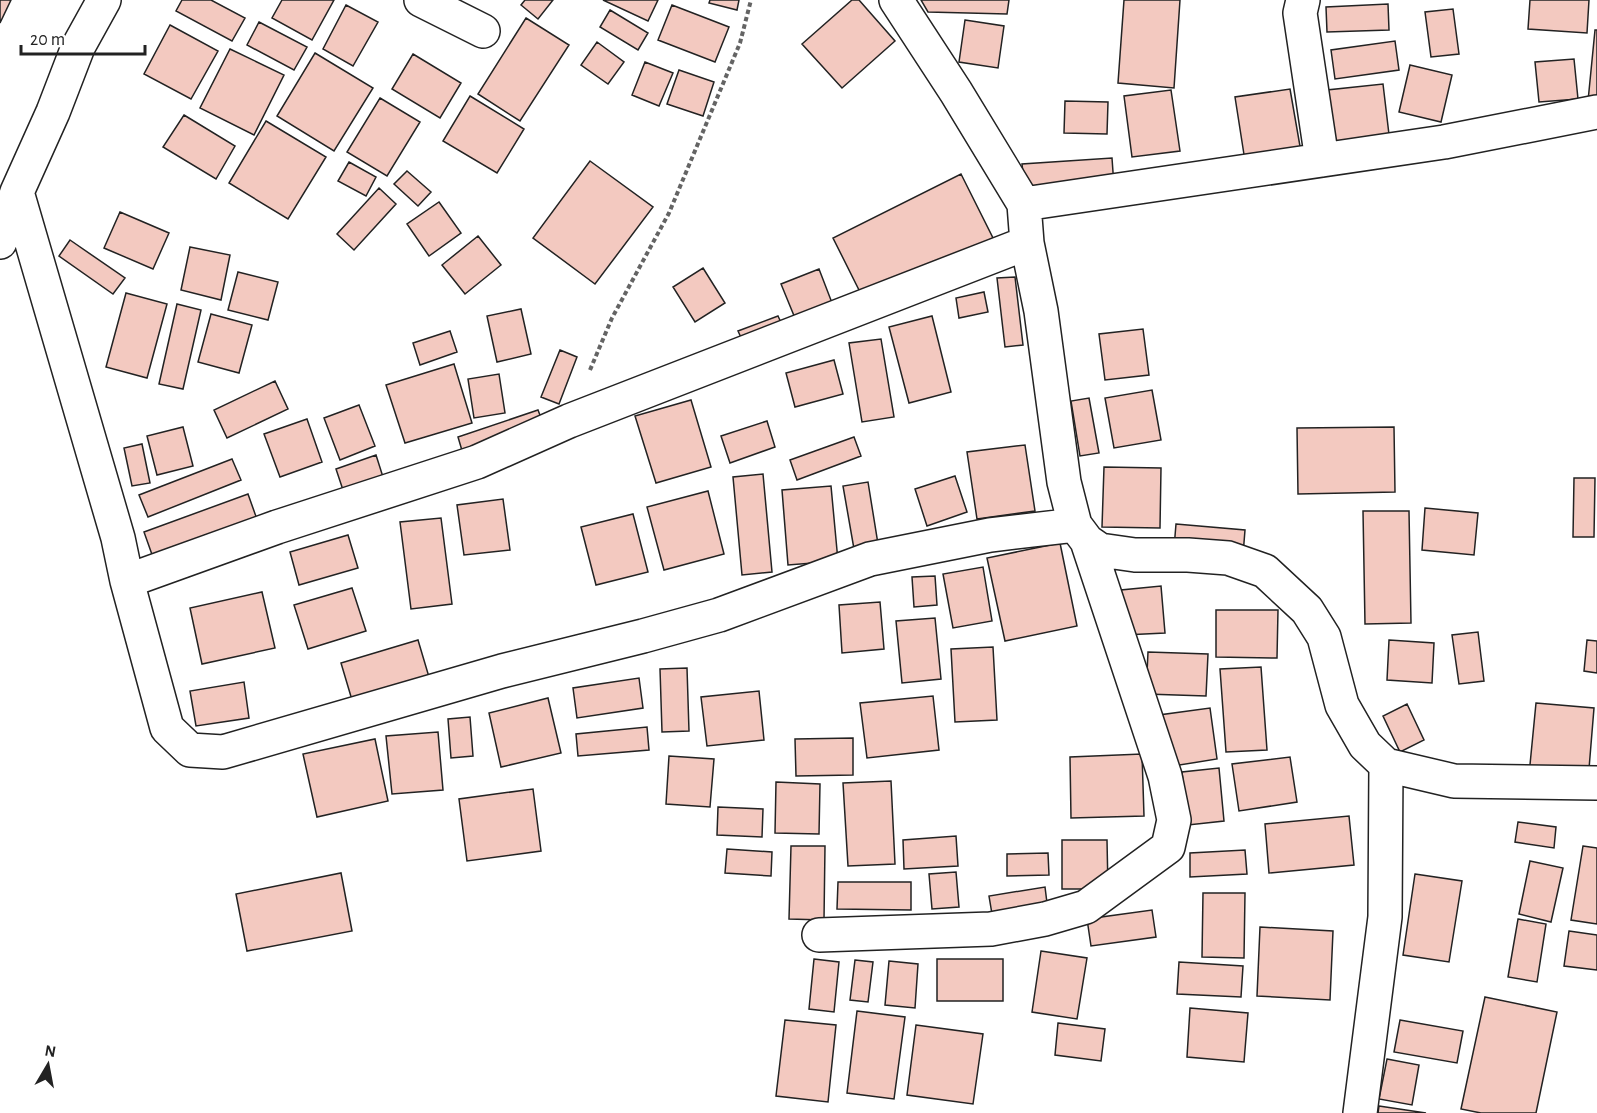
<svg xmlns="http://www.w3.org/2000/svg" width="1597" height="1113" font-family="'Alegreya Sans',sans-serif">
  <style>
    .building { fill: #f3c9c0; stroke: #222; stroke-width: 1.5 }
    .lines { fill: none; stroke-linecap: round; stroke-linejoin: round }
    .minor-casing { stroke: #222; stroke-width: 36 }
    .path { stroke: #646464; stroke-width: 4; stroke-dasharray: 4.5 3; stroke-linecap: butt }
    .minor { stroke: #fff; stroke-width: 33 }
  </style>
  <rect width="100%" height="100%" fill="#fff"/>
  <!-- building -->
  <path class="building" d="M 0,0 L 11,0 L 0,23 Z
    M 182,0 L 211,0 L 245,18 L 232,41 L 176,11 Z
    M 282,0 L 334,0 L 312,40 L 272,18 Z
    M 525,0 L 553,0 L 538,19 L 521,5 Z
    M 603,0 L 658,0 L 648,21 Z
    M 710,0 L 739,0 L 737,10 L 709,3 Z
    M 852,0 L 859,0 L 895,41 L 842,88 L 802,44 Z
    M 921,0 L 1009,0 L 1007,14 L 928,12 Z
    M 1124,0 L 1180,0 L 1174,88 L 1118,83 Z
    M 1530,0 L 1589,0 L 1587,33 L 1528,29 Z
    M 1388,4 L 1389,30 L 1327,32 L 1326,7 Z
    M 346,5 L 378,22 L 353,66 L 323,49 Z
    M 672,5 L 729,27 L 715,62 L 658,40 Z
    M 1453,9 L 1459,54 L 1431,57 L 1425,12 Z
    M 610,10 L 648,33 L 638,50 L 600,27 Z
    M 526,18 L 569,45 L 520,121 L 478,94 Z
    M 965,20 L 1004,26 L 998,68 L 959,62 Z
    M 259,22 L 307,47 L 294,70 L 247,45 Z
    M 170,25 L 218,51 L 191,99 L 144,74 Z
    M 1595,30 L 1597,30 L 1597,102 L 1588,101 Z
    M 1395,41 L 1399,70 L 1335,79 L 1331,50 Z
    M 597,42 L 624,62 L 608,84 L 581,65 Z
    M 230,49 L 284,75 L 254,135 L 200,108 Z
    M 315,53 L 373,88 L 334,151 L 277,116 Z
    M 413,54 L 461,83 L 440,118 L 392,89 Z
    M 1574,59 L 1578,99 L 1539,102 L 1535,62 Z
    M 645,62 L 673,73 L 659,106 L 632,95 Z
    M 1410,65 L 1452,75 L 1441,122 L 1399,112 Z
    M 679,70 L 714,82 L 703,116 L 667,104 Z
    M 1383,84 L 1390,143 L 1333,148 L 1327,90 Z
    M 1290,89 L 1301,152 L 1245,161 L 1235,97 Z
    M 1171,90 L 1180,151 L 1132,157 L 1124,96 Z
    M 470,96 L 524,129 L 497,173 L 443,141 Z
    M 380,98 L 420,122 L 387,176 L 347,152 Z
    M 1065,101 L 1108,102 L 1107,134 L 1064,133 Z
    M 184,115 L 235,146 L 216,179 L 163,147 Z
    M 266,121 L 326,157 L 288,219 L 229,183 Z
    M 1112,158 L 1114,186 L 1025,191 L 1022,164 Z
    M 590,161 L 653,207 L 595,284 L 533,238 Z
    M 349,162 L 376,177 L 366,196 L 338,181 Z
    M 407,171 L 431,192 L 418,206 L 394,184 Z
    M 961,174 L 993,238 L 865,302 L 833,238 Z
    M 379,188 L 396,204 L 354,250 L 337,234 Z
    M 439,202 L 461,233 L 429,256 L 407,224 Z
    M 120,212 L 169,233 L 153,269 L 104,248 Z
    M 478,236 L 501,265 L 465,294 L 442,265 Z
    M 70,240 L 125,278 L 113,294 L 59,256 Z
    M 190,247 L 230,255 L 221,300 L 181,290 Z
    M 703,268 L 725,303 L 695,322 L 673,287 Z
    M 819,269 L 834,308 L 797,323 L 781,284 Z
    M 238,272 L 278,282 L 268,320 L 228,310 Z
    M 1015,277 L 1023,345 L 1005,347 L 997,278 Z
    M 984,292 L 988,312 L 959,318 L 956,298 Z
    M 126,293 L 167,304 L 147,378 L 106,367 Z
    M 177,304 L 201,310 L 183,389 L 159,384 Z
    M 521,309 L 531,354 L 497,362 L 487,316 Z
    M 211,314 L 252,325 L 239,373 L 198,362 Z
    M 778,316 L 784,329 L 744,344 L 738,331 Z
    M 932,316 L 951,392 L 909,403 L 889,327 Z
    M 1143,329 L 1149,375 L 1105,380 L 1099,334 Z
    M 450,331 L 457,352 L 420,365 L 413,343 Z
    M 881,339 L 894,417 L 862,422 L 849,343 Z
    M 560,350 L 577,357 L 559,404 L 541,397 Z
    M 834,360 L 843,394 L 795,407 L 786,373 Z
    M 454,364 L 472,423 L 405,443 L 386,385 Z
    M 499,374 L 505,413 L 474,418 L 468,379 Z
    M 275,381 L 288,409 L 227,438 L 214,410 Z
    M 1152,390 L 1161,440 L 1114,448 L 1105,398 Z
    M 1089,398 L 1099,453 L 1080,456 L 1071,401 Z
    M 691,400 L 711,467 L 656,483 L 635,416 Z
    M 359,405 L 375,446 L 340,460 L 324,418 Z
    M 538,410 L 545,428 L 463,454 L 458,437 Z
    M 307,419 L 322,462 L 280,477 L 264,434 Z
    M 767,421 L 775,447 L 730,463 L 721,436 Z
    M 183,427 L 193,466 L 157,475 L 147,436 Z
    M 1394,427 L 1395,492 L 1298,494 L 1297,428 Z
    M 854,437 L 861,456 L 797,480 L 790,460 Z
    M 142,444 L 150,483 L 132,486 L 124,448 Z
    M 1025,445 L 1035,511 L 977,519 L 967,452 Z
    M 376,455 L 383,477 L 343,490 L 336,469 Z
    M 232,459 L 241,480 L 148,517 L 139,495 Z
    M 1104,467 L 1161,468 L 1160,528 L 1102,527 Z
    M 763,474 L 772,572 L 742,575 L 733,477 Z
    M 955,476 L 967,512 L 927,526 L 915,489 Z
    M 1574,478 L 1595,478 L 1594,537 L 1573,537 Z
    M 868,482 L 878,544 L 854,549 L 843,486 Z
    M 831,486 L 838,561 L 788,565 L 782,490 Z
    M 708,491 L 724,554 L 664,570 L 647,507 Z
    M 248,494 L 259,525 L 155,563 L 144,532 Z
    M 503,499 L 510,550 L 464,555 L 457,505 Z
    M 1425,508 L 1478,513 L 1474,555 L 1422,550 Z
    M 1363,511 L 1409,511 L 1411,623 L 1365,624 Z
    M 633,514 L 648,572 L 596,585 L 581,527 Z
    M 441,518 L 452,604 L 411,609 L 400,522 Z
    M 1176,524 L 1245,530 L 1243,555 L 1174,548 Z
    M 348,535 L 358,568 L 299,585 L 290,552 Z
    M 1060,543 L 1077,626 L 1005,641 L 987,558 Z
    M 983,567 L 992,621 L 953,628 L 943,574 Z
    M 935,576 L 937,605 L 914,607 L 912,577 Z
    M 1161,586 L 1165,633 L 1124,635 L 1121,590 Z
    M 352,588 L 366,631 L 308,649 L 294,605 Z
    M 262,592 L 275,648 L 202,664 L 190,608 Z
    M 880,602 L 884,649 L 842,653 L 839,605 Z
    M 1216,610 L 1278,610 L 1277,658 L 1216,657 Z
    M 935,618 L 941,679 L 902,683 L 896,621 Z
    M 1478,632 L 1484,681 L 1459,684 L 1452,635 Z
    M 418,640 L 429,677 L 352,700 L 341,663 Z
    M 1389,640 L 1434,643 L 1432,683 L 1387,680 Z
    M 1587,640 L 1597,641 L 1597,673 L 1584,671 Z
    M 993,647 L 997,720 L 955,722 L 951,649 Z
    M 1148,652 L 1208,654 L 1206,696 L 1146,694 Z
    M 1261,667 L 1267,750 L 1226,752 L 1220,669 Z
    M 687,668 L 689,731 L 662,732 L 660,669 Z
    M 639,678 L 643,708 L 577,718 L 573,688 Z
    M 244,682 L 249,718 L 196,726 L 190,691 Z
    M 759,691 L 764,740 L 707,746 L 701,697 Z
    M 933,696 L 939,750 L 867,758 L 860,703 Z
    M 548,698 L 561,753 L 501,767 L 489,713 Z
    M 1536,703 L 1594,708 L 1588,781 L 1529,775 Z
    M 1407,704 L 1424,740 L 1400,752 L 1383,716 Z
    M 1210,708 L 1217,759 L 1167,767 L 1159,715 Z
    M 470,717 L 473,756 L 451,758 L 448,719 Z
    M 647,727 L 649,750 L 578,756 L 576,734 Z
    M 438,732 L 443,790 L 392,794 L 386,736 Z
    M 853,738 L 853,775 L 796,776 L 795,739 Z
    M 375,739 L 388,801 L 317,817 L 303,754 Z
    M 1142,754 L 1144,816 L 1071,818 L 1070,757 Z
    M 669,756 L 714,759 L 710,807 L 666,804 Z
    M 1290,757 L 1297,802 L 1239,811 L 1232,764 Z
    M 1219,768 L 1224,821 L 1188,825 L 1182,772 Z
    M 891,781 L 895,864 L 848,866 L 843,783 Z
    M 776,782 L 820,784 L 819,834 L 775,833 Z
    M 533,789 L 541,851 L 467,861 L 459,799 Z
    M 718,807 L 763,809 L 762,837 L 717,835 Z
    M 1349,816 L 1354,865 L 1269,873 L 1265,824 Z
    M 1518,822 L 1556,827 L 1554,848 L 1515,842 Z
    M 956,836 L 958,866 L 904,869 L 903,840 Z
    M 1062,840 L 1107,840 L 1108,889 L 1062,889 Z
    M 791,846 L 825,846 L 824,920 L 789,919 Z
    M 1583,846 L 1597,848 L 1597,924 L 1571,920 Z
    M 727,849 L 772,852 L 771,876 L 725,873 Z
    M 1245,850 L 1247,874 L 1190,877 L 1190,853 Z
    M 1048,853 L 1049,875 L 1007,876 L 1007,854 Z
    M 1530,861 L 1563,868 L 1551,922 L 1519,914 Z
    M 956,872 L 959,907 L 932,909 L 929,874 Z
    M 341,873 L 352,931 L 247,951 L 236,894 Z
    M 1415,874 L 1462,881 L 1449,962 L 1403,955 Z
    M 838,882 L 911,882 L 911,910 L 837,909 Z
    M 1045,887 L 1048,911 L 993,920 L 989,896 Z
    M 1203,893 L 1245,893 L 1244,958 L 1202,957 Z
    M 1152,910 L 1156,937 L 1091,946 L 1087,919 Z
    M 1518,919 L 1546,924 L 1537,982 L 1508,977 Z
    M 1260,927 L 1333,931 L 1330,1000 L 1257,996 Z
    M 1569,931 L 1597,935 L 1597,970 L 1564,966 Z
    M 1041,951 L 1087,958 L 1077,1019 L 1032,1012 Z
    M 814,959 L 839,962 L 834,1012 L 809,1009 Z
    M 937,959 L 1003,959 L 1003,1001 L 937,1001 Z
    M 855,960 L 873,962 L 868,1002 L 850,1000 Z
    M 889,961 L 918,964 L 915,1008 L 885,1005 Z
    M 1179,962 L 1243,966 L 1241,997 L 1177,994 Z
    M 1485,997 L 1557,1012 L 1536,1113 L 1481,1113 L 1461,1109 Z
    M 1190,1008 L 1248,1013 L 1244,1062 L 1187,1057 Z
    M 857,1011 L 905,1017 L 894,1099 L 847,1093 Z
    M 785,1020 L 836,1025 L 828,1102 L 776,1096 Z
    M 1400,1020 L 1463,1031 L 1457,1063 L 1394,1052 Z
    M 1058,1023 L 1105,1029 L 1101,1061 L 1055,1055 Z
    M 916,1025 L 983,1034 L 973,1104 L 907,1095 Z
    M 1387,1059 L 1419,1065 L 1412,1105 L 1379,1099 Z
    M 1379,1106 L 1426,1113 L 1378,1113 Z"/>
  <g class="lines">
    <!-- minor casing -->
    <g class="minor-casing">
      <path id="minor" d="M 421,0 L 483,31
        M 896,0 L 956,92 L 1024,204 L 1027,243 L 1041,311 L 1064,482 L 1075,525 L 1087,541 L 1100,550 L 1135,555 L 1188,555 L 1228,558 L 1265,571 L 1307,610 L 1324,637 L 1342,705 L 1365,745 L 1386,765 L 1454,781 L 1597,783
        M 1303,0 L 1300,13 L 1322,160
        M 17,192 L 118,538 L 127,581 L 167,728 L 190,750 L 223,752 L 502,671 L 643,636 L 719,615 L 870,559 L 990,535 L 1075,525
        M 1024,204 L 1444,142 L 1597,112
        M 0,242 L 17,192 L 53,112 L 78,47 L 104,0
        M 127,581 L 277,527 L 477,462 L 569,421 L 1027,243
        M 819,935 L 991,929 L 1045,919 L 1086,907 L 1168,847 L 1174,820 L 1165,776 L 1087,541
        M 1360,1113 L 1385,917 L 1386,765"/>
    </g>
    <!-- path -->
    <path class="path" d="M 590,370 L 612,318 L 669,213 L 740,43 L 751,0"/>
    <!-- minor -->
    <use href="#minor" class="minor"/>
  </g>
  <!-- north arrow -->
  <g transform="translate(48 1065) rotate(10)" stroke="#ffffff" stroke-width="4.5" paint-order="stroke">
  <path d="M0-4.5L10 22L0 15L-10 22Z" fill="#222222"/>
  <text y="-9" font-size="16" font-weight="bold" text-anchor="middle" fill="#222222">N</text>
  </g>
  <!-- scale -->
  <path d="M21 45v9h124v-9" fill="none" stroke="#222222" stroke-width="3"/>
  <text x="30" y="45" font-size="18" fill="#222222" stroke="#ffffff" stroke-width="4.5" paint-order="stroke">20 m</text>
</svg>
